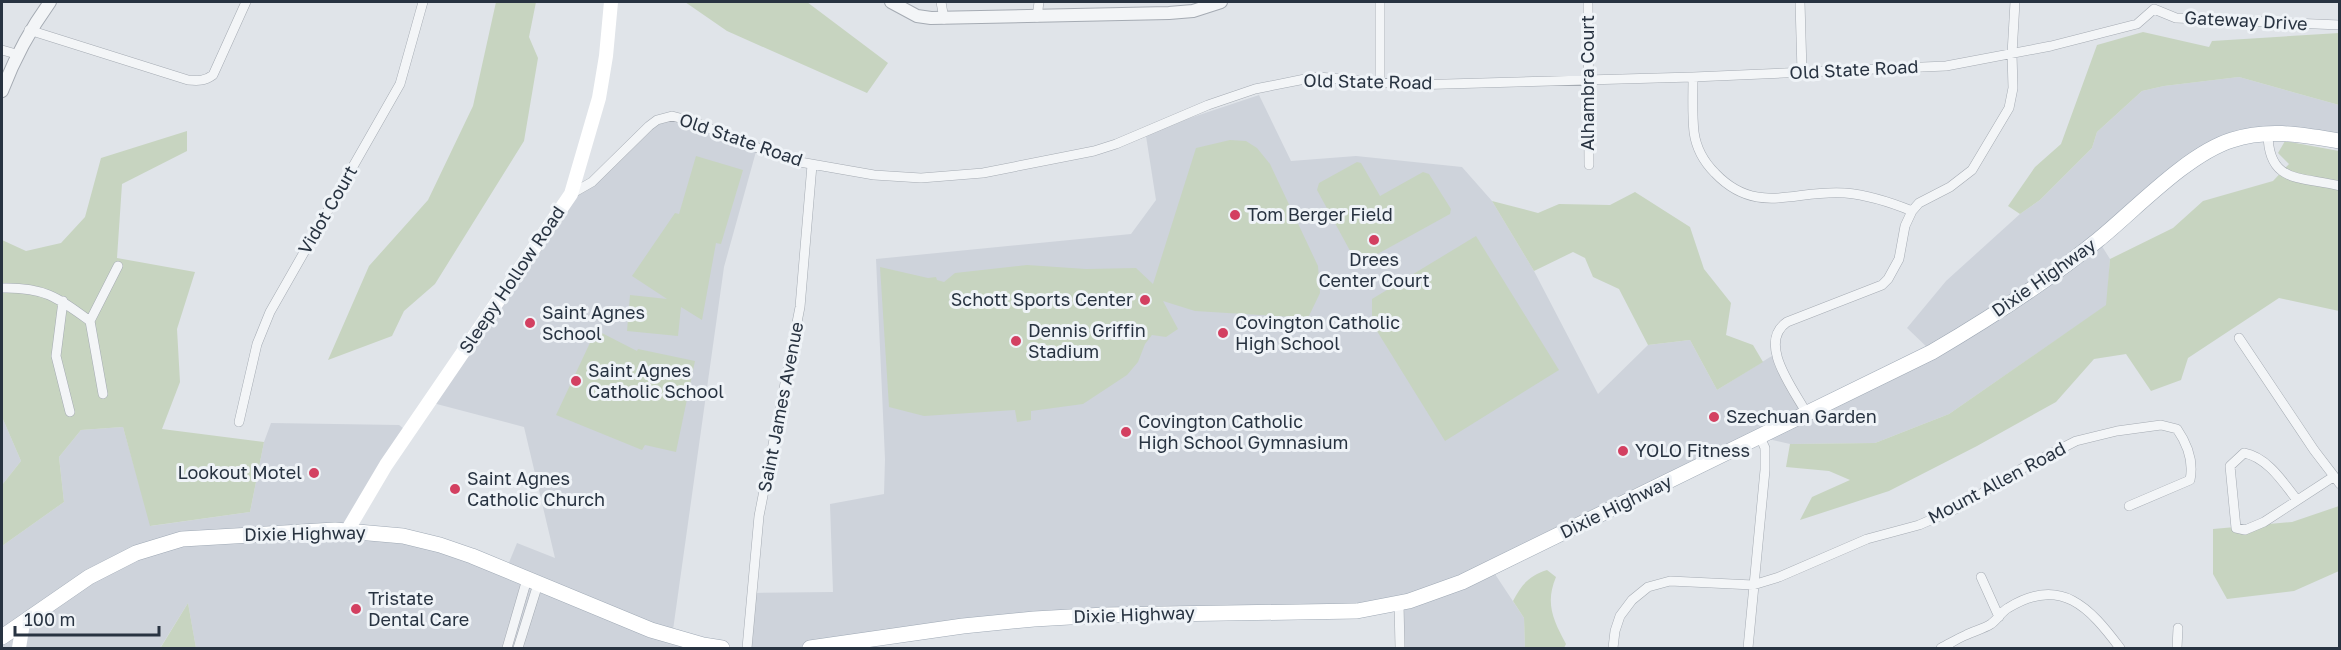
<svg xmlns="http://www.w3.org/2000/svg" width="2341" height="650" font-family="'Golos Text',sans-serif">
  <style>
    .built { fill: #ced3db }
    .green { fill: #c7d4c0 }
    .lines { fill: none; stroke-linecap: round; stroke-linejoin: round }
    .minor-casing { stroke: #a5abb3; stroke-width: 10 }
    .tertiary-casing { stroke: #a5abb3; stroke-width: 14 }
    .primary-casing { stroke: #9fa9b5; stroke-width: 16 }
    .minor { stroke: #f3f5f7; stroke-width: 9 }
    .tertiary { stroke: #f3f5f7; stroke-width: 12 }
    .secondary { stroke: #fff; stroke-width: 14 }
    .primary { stroke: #fff; stroke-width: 15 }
    .poi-dot { fill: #d34061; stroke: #eff3f7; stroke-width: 2 }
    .labels { text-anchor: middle; stroke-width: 6; stroke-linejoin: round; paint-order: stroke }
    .street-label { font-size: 18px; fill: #283341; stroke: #eff3f7 }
    .poi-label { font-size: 18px; fill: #283341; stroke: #eff3f7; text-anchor: start }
  </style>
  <rect width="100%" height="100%" fill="#e0e4e9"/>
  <!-- built -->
  <path class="built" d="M 2239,77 L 2339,105 L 2339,141 L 2299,134 L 2225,142 L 2098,240 L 2110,259 L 2107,305 L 1949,414 L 1875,443 L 1790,444 L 1760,437 L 1491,568 L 1524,618 L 1525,648 L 1400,648 L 1399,604 L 1105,615 L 810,648 L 747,648 L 751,593 L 833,592 L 830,504 L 884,494 L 885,459 L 876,259 L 1131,234 L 1156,200 L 1146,136 L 1172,124 L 1259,95 L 1291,161 L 1356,156 L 1462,167 L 1492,201 L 1534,271 L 1598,394 L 1648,345 L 1690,340 L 1717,390 L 1775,354 L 1808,414 L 1931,351 L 1907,328 L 1946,281 L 2020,214 L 2040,200 L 2092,148 L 2097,132 L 2142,91 L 2164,86 Z
    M 672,116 L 757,148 L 724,267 L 672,637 L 722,648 L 196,648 L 188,603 L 160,648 L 2,648 L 2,546 L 64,502 L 59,457 L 81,430 L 123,427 L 151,526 L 250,512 L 264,442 L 271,423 L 399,425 L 408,432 L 347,530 L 368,532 L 506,570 L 517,543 L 555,558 L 524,427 L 429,402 L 581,190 L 649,126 Z
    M 2,417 L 21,461 L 2,485 Z"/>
  <!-- green -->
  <path class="green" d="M 496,2 L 536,2 L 529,37 L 538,58 L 524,141 L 435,284 L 404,311 L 392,336 L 328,360 L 369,266 L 428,200 L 473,106 Z
    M 685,2 L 807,2 L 888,63 L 867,93 L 727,31 Z
    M 2143,32 L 2209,47 L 2212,41 L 2339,33 L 2339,105 L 2239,77 L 2164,86 L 2142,91 L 2097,132 L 2092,148 L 2040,200 L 2020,214 L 2008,206 L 2035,167 L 2061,144 L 2097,45 Z
    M 187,131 L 187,151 L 122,184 L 117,258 L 195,272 L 177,329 L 180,382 L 162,429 L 264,442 L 250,512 L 150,526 L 123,427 L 81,430 L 59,457 L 64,502 L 2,546 L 2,485 L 21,461 L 2,417 L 2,240 L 26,251 L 61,243 L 85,217 L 101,158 Z
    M 1230,140 L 1246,141 L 1257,148 L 1270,164 L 1318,266 L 1320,293 L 1308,318 L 1195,311 L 1163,301 L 1178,329 L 1166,337 L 1152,335 L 1145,344 L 1138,362 L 1127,375 L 1083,404 L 1031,411 L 1031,420 L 1017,422 L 1015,410 L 924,416 L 889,407 L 880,267 L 928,278 L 936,277 L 937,280 L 944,282 L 955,273 L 1027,265 L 1086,269 L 1136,268 L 1153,284 L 1196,148 Z
    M 2285,141 L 2339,151 L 2339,311 L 2279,298 L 2188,358 L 2181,380 L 2151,391 L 2126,354 L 2094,359 L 2056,402 L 1977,446 L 1889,491 L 1800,520 L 1812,497 L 1850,480 L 1829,471 L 1786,467 L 1790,444 L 1875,443 L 1949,414 L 2106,305 L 2110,259 L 2173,228 L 2203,201 L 2273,181 L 2289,164 L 2278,153 Z
    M 696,156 L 743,170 L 721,244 L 716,243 L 702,320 L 681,307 L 678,336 L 627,331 L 630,295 L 667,299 L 632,276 L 675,213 L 679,214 Z
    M 1357,162 L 1361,163 L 1380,196 L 1423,172 L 1429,174 L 1451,209 L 1450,214 L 1363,262 L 1355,260 L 1317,190 L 1319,183 Z
    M 1635,192 L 1690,227 L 1704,269 L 1731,303 L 1726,335 L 1753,345 L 1763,362 L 1717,390 L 1690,340 L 1648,345 L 1619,289 L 1593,277 L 1585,258 L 1573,252 L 1534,271 L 1492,201 L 1538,213 L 1559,204 L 1610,205 Z
    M 1476,236 L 1559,370 L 1445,441 L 1372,323 L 1372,299 Z
    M 596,330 L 637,351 L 638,349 L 695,361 L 676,452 L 645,445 L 642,450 L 556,415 Z
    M 2339,506 L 2339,571 L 2294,591 L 2227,599 L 2213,574 L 2213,529 L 2292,522 Z
    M 1547,570 L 1556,577 C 1545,603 1553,620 1566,644 L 1564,648 L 1525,648 L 1524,618 L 1513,601 C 1522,584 1529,576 1547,570 Z
    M 188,603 L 196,648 L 160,648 L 161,647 Z"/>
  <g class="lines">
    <!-- minor casing -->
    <g class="minor-casing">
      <path id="minor" d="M 941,2 L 944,19
        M 1588,2 L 1589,165
        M 1800,2 L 1802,72
        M 1037,17 L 1039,2
        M 29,30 L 188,80 C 198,81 205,81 213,75 L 246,2
        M 2,50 L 16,54
        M 1693,77 C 1693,95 1692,114 1694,132 C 1696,147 1704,162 1715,173 C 1757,217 1795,189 1845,193 C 1868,195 1890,202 1912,211
        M 1380,81 L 1380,2
        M 2268,133 C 2268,185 2302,176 2340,186
        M 571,194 L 592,182 L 649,126 L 657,120 L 672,116 L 695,122 L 739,141 L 794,161 L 874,175 L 921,178 L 983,173 L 1094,151 L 1116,144 L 1208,105 L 1255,89 L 1305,79 L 1318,77 L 1411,85 L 1693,77 L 1946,66 L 2051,46 L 2137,24 L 2154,9 L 2176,18 L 2340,25
        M 2,288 C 44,287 57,297 90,321
        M 63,301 L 56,356 L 70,412
        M 2239,338 L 2314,450 L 2340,484
        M 103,394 L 90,321 L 118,266
        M 1807,414 C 1795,391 1756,343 1787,322 L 1882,285 L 1888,279 L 1899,259 L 1905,226 L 1912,211 L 1919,203 L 1950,187 L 1972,170 L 2009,108 L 2013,88 L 2012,54 L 2015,2
        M 239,422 L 257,344 L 270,312 L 400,84 L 423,2
        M 2297,500 C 2283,482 2267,457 2244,453 L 2230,466 L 2236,528 L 2245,530 L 2264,522 L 2333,477
        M 1981,577 L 1999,617
        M 1399,604 L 1400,648
        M 507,648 L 527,579
        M 518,648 L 538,584
        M 747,648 L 759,516 L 800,307 L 812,165
        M 1613,648 L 1615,631 L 1620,616 L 1632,600 L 1648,587 L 1670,581 L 1753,585 L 1779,577 L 1867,539 L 1919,525 L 1958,508 L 2021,469 L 2076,441 L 2117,431 L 2161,425 L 2177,429 C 2188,445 2194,461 2190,480 L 2129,506
        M 1748,648 L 1765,470 L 1765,448 L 1760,437
        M 1941,648 C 1949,644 1957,639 1966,635 C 1974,631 1983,629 1991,624 C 1998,619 2001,612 2008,608 C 2061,575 2090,608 2120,648
        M 2177,648 L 2178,628"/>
    </g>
    <!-- tertiary casing -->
    <g class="tertiary-casing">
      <path id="tertiary" d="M 891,2 L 917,16 L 931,18 L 1169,13 L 1193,11 L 1221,2
        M 2,91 C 15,57 29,31 50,2"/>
    </g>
    <!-- primary casing -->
    <g class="primary-casing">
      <path id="primary" d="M 2,637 L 89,577 L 136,553 L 182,539 L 335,530 L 403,536 L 440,545 L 472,556 L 651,630 L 703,645 L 722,648
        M 810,648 L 963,626 L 1034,619 L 1105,615 L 1357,611 L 1409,601 L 1462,582 L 1932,352 C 1990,318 2046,282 2098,240 C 2135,210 2187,154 2232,140 C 2268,128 2303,135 2340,141"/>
    </g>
    <!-- minor -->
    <use href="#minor" class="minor"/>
    <!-- tertiary -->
    <use href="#tertiary" class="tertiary"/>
    <!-- secondary -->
    <path class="secondary" d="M 347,531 L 386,465 L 571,194 L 599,98 L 606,56 L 611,2
      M 19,648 L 23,623"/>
    <!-- primary -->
    <use href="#primary" class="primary"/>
  </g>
  <!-- markers -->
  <g class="poi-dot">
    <circle cx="1235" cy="215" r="6"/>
    <circle cx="1374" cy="240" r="6"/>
    <circle cx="1145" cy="300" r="6"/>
    <circle cx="530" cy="323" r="6"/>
    <circle cx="1223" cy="333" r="6"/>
    <circle cx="1016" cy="341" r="6"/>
    <circle cx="576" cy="381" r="6"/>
    <circle cx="1714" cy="417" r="6"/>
    <circle cx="1126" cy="432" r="6"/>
    <circle cx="1623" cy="451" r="6"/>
    <circle cx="314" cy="473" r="6"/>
    <circle cx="455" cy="489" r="6"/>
    <circle cx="356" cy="609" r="6"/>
  </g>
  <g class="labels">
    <!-- street labels -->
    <g class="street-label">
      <text transform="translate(2246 21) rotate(3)" y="6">Gateway Drive</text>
      <text transform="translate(1854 70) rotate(-3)" y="6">Old State Road</text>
      <text transform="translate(1368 82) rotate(1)" y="6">Old State Road</text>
      <text transform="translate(1588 83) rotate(-90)" y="6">Alhambra Court</text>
      <text transform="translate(741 140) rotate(19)" y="6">Old State Road</text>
      <text transform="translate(328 210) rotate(-60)" y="6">Vidot Court</text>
      <text transform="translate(2044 278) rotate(-35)" y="6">Dixie Highway</text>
      <text transform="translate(512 280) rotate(-56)" y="6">Sleepy Hollow Road</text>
      <text transform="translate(781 407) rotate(-79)" y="6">Saint James Avenue</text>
      <text transform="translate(1997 483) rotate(-28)" y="6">Mount Allen Road</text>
      <text transform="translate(1616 507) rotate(-26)" y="6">Dixie Highway</text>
      <text transform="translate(305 534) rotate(-1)" y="6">Dixie Highway</text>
      <text transform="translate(1134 615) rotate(-2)" y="6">Dixie Highway</text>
    </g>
    <!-- poi labels -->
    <g class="poi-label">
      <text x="1247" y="221">Tom Berger Field</text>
      <text x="1374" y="266" text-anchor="middle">Drees<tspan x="1374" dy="21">Center Court</tspan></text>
      <text x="1133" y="306" text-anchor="end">Schott Sports Center</text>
      <text x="542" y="319">Saint Agnes<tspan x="542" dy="21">School</tspan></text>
      <text x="1235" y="329">Covington Catholic<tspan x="1235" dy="21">High School</tspan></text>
      <text x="1028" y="337">Dennis Griffin<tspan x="1028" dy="21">Stadium</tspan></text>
      <text x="588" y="377">Saint Agnes<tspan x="588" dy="21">Catholic School</tspan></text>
      <text x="1726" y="423">Szechuan Garden</text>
      <text x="1138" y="428">Covington Catholic<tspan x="1138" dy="21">High School Gymnasium</tspan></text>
      <text x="1635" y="457">YOLO Fitness</text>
      <text x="302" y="479" text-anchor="end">Lookout Motel</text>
      <text x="467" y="485">Saint Agnes<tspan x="467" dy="21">Catholic Church</tspan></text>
      <text x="368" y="605">Tristate<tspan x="368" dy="21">Dental Care</tspan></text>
    </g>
  </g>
  <!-- border -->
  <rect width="2341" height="650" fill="none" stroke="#283341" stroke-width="6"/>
  <!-- scale -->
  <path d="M15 626v9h144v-9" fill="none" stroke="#283341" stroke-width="3"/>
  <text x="24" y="626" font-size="18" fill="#283341" stroke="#eff3f7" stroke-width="4.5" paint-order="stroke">100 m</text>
</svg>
